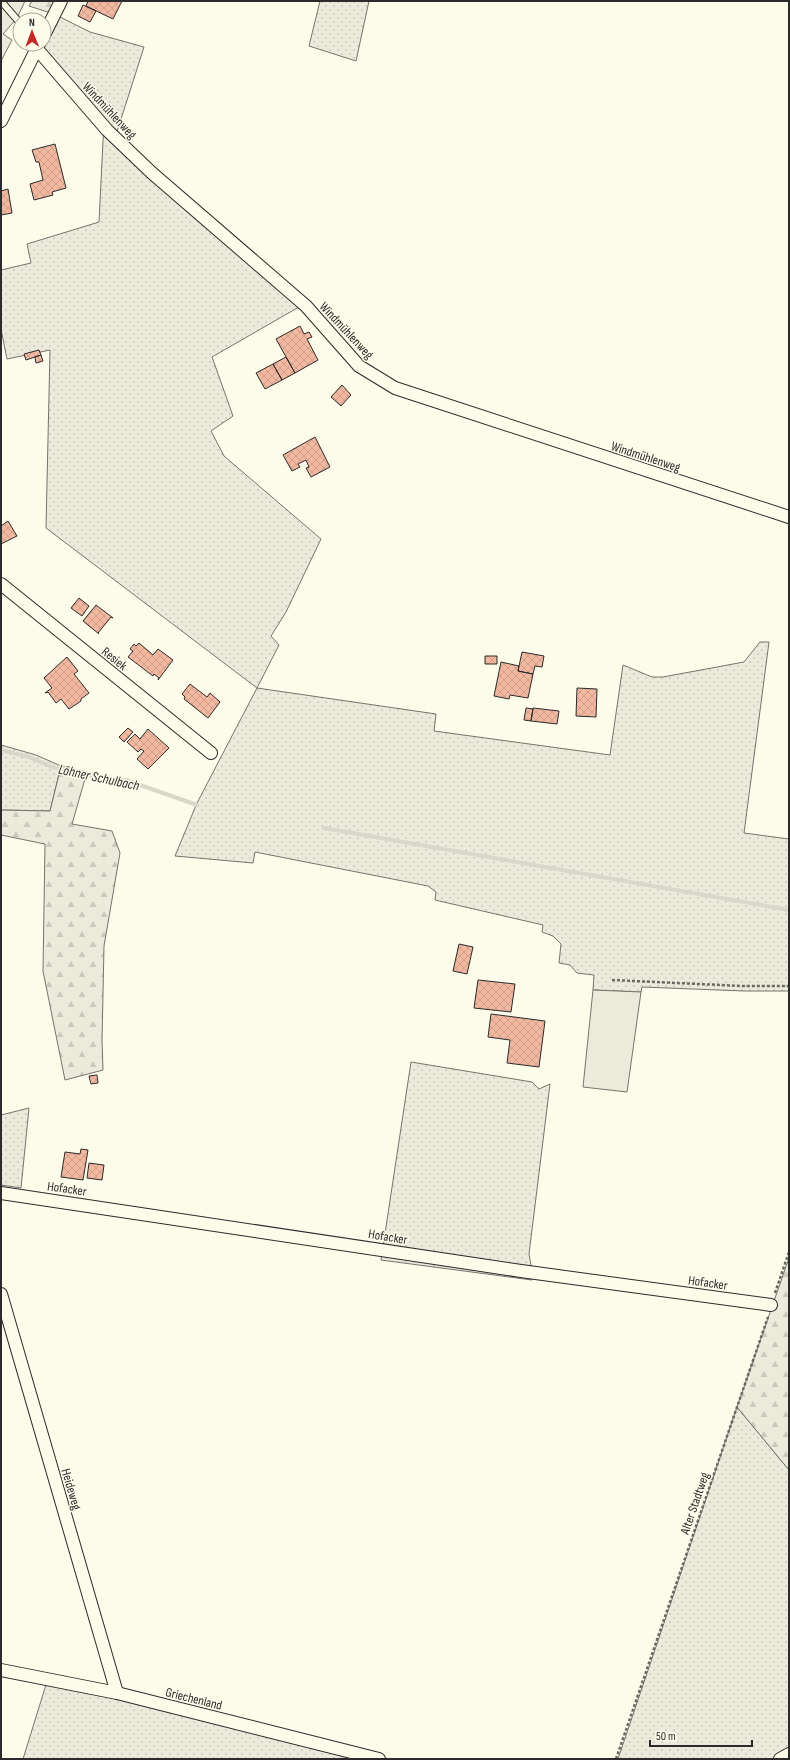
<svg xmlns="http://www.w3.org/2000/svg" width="790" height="1760" font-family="'Sofia Sans Condensed',sans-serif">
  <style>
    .grass { fill: url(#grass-dots); stroke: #74746e }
    .forest { fill: url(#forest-firs); stroke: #74746e }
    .park { fill: #ecebdb; stroke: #74746e }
    .parking { fill: #eceadb; stroke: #74746e }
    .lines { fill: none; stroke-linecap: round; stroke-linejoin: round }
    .stream { stroke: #d8d7c9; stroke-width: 4 }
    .building { fill: url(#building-cross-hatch); stroke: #2b2b2b }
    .service-casing { stroke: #2b2b2b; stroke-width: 8 }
    .minor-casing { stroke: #2b2b2b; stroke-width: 14 }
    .path { stroke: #6a6964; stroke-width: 2.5; stroke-dasharray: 3 2; stroke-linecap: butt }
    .service { stroke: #fdfbea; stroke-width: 6 }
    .minor { stroke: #fdfbea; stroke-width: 12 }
    .labels { text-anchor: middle; stroke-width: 3; stroke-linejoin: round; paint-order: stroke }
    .street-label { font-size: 13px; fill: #2b2b2b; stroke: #fdfbea }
    .water-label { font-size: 14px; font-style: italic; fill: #2b2b2b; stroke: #fdfbea }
  </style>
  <defs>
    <pattern id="grass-dots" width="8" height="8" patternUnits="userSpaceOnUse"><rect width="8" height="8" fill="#ecebdb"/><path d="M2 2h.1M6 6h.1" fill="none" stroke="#cbcabc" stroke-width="1.8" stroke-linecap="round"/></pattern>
    <pattern id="forest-firs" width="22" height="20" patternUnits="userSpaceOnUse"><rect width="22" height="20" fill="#ecebdb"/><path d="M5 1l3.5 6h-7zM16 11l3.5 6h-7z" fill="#cbcabc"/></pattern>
    <pattern id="building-cross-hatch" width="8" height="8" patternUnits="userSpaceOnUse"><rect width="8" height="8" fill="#f2b8a0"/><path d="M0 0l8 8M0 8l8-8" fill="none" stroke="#d09e8a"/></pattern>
  </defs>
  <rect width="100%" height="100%" fill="#fdfbea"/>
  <!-- grass -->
  <path class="grass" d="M 320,1 L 369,1 L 356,61 L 309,46 Z
    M 54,14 L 90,32 L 144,47 L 114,141 L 299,307 L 212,357 L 233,416 L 211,431 L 224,456 L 321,539 L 286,612 L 271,636 L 279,645 L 257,688 L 436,714 L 434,731 L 610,755 L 623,665 L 652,677 L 663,677 L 744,662 L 760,642 L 769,642 L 744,833 L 789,839 L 789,991 L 744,991 L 642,987 L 641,992 L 593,990 L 594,975 L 577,973 L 570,965 L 559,963 L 561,944 L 553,936 L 542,932 L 543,925 L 435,900 L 436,892 L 428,886 L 255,852 L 253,863 L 175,856 L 197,803 L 257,688 L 46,528 L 50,350 L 7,359 L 1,329 L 1,270 L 31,263 L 27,244 L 99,222 L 104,121 L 36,52 Z
    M 1,745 L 36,755 L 61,766 L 50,811 L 1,810 Z
    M 411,1062 L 532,1082 L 539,1089 L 550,1084 L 529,1254 L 531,1265 L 534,1268 L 532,1280 L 381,1260 Z
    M 29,1108 L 21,1188 L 1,1185 L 1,1115 Z
    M 737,1407 L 789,1470 L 789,1759 L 618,1759 Z
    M 49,1675 L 109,1687 L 389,1759 L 23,1759 Z"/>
  <!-- forest -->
  <path class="forest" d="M 32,1 L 61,1 L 54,14 L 29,6 Z
    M 61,766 L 87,772 L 72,824 L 112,831 L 120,853 L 104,946 L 102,1040 L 103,1070 L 65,1080 L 43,971 L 45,844 L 1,835 L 1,810 L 50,811 Z
    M 789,1258 L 789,1470 L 737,1407 Z"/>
  <!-- park -->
  <path class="park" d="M 593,990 L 641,992 L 627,1092 L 583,1087 Z"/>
  <!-- parking -->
  <path class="parking" d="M 1,1 L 25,1 L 17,18 L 3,34 L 12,40 L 1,61 Z"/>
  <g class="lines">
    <!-- stream -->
    <path class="stream" d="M 1,750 L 29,757 L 52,767 L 110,780 L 126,780 L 197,805
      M 324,828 L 789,910"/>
  </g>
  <!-- building -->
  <path class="building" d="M 88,1 L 122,1 L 113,19 L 86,6 Z
    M 83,5 L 96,11 L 90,22 L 78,16 Z
    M 55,144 L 66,188 L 52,192 L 53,195 L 34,200 L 30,184 L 43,180 L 39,162 L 36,162 L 32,150 Z
    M 8,189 L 12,213 L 1,215 L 1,191 Z
    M 300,326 L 304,334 L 309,332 L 312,337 L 307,339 L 318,360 L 295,373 L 276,339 Z
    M 39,350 L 41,355 L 26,360 L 24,354 Z
    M 41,355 L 43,361 L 36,363 L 35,357 Z
    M 286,357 L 295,373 L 282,380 L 273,364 Z
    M 273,364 L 282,380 L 265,389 L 256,373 Z
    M 342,385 L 351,395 L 341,406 L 331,397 Z
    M 315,437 L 330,467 L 311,477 L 306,468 L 309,467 L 306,460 L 298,464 L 300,467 L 292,471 L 283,455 Z
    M 8,521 L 17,536 L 1,544 L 1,526 Z
    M 79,598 L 89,606 L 82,616 L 71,608 Z
    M 96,605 L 113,618 L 111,617 L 98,633 L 99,634 L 83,621 Z
    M 139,643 L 153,655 L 158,649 L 173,660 L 158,680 L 159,678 L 154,674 L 153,676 L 128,657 L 133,651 L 130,649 L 134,644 L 136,646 Z
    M 522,652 L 544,656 L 542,667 L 535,666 L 533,674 L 518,671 Z
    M 485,656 L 497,656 L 497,664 L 485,664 Z
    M 67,657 L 78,671 L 74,674 L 89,693 L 81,699 L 81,701 L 69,709 L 61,699 L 56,703 L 48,692 L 45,693 L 52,688 L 44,678 Z
    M 501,662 L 519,666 L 518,671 L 533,674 L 528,698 L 510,695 L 509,699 L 494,696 Z
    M 190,684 L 207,697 L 210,693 L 220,702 L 208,718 L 184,699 L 185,697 L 182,694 Z
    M 577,688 L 597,689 L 596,717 L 576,716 Z
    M 526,708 L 533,709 L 531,721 L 524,720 Z
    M 533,708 L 559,711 L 557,724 L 531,721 Z
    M 128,728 L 133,732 L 124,742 L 119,737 Z
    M 148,729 L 169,748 L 148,769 L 137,759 L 144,751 L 141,749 L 138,752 L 127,742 L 135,734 L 140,739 Z
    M 459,944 L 473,947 L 467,974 L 453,971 Z
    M 478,980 L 515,984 L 511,1012 L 474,1008 Z
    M 491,1014 L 545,1021 L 539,1067 L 507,1063 L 510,1040 L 488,1037 Z
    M 97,1075 L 98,1083 L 91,1084 L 89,1076 Z
    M 81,1149 L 88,1150 L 83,1180 L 61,1177 L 65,1152 L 80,1154 Z
    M 89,1163 L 104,1165 L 102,1180 L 87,1178 Z"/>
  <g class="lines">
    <!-- service casing -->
    <g class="service-casing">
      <path id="service" d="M 1,1 L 20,23"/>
    </g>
    <!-- minor casing -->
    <g class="minor-casing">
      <path id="minor" d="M 44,35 L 61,1
        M 37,49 L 107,130 L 152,173 L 306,306 L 359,366 L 395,388 L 789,517
        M 1,121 L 39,44
        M 1,584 L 211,753
        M 1,1193 L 521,1271 L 771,1305
        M 1,1294 L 117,1693
        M 1,1670 L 117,1693 L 379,1759
        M 780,1759 L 789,1754"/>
    </g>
    <!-- path -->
    <path class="path" d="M 612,980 L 742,986 L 789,986
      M 775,1293 L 789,1252
      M 616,1759 L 768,1317"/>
    <!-- service -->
    <use href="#service" class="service"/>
    <!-- minor -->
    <use href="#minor" class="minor"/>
  </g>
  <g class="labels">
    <!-- street labels -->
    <g class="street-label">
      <text transform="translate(110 110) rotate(47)" y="5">Windmühlenweg</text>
      <text transform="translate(347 330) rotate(47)" y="5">Windmühlenweg</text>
      <text transform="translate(646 456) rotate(18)" y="5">Windmühlenweg</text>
      <text transform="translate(115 658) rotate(39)" y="5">Resiek</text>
      <text transform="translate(67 1188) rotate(8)" y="5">Hofacker</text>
      <text transform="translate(388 1236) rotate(9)" y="5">Hofacker</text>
      <text transform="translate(708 1282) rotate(8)" y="5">Hofacker</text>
      <text transform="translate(72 1489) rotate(74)" y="5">Heideweg</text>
      <text transform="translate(694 1503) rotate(-71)" y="5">Alter Stadtweg</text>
      <text transform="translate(194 1698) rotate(14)" y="5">Griechenland</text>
    </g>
    <!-- water labels -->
    <g class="water-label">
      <text transform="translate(99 777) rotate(12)" y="5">Löhner Schulbach</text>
    </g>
  </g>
  <!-- border -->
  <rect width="790" height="1760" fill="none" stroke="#2b2b2b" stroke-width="4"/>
  <!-- north arrow -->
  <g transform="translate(32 32) rotate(359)"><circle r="19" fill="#fdfbea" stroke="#a9a89e"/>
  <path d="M0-3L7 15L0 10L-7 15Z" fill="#c62828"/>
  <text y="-6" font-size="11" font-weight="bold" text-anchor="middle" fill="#2b2b2b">N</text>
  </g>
  <!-- scale -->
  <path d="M650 1740v6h102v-6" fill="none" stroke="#2b2b2b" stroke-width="2"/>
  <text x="656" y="1740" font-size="12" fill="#2b2b2b" stroke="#fdfbea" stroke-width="3" paint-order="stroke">50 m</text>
</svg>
